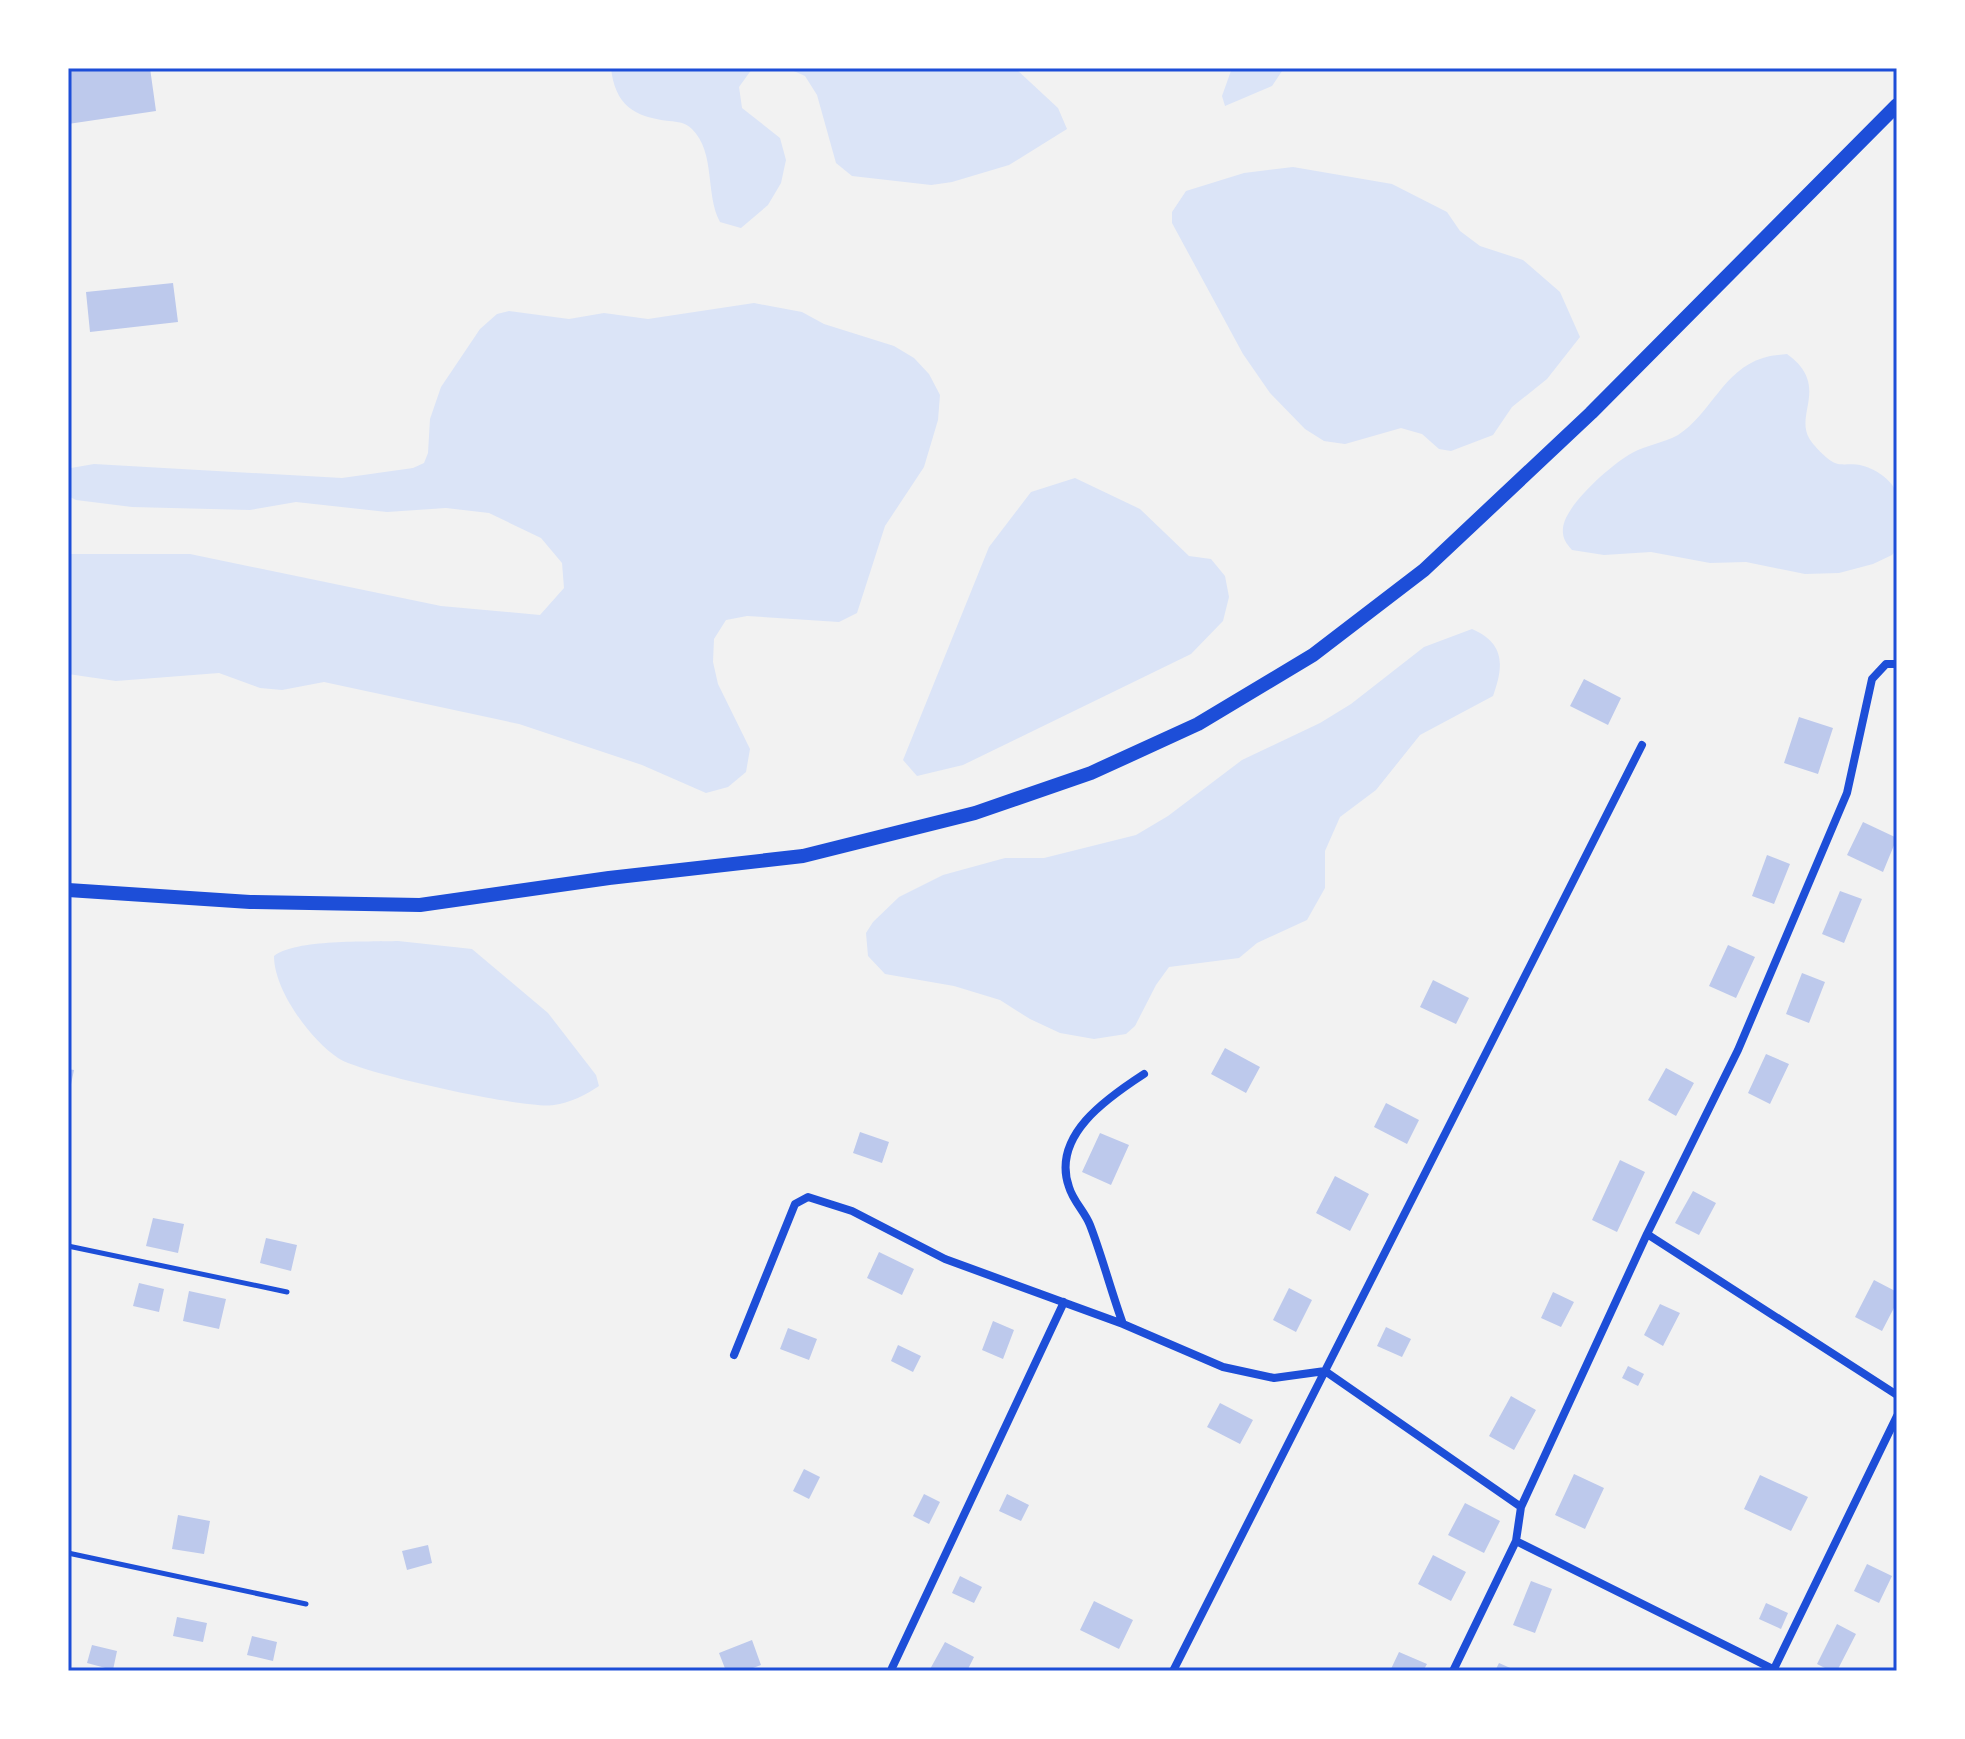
<svg xmlns="http://www.w3.org/2000/svg" width="1965" height="1739" font-family="'Exo 2',sans-serif">
  <style>
    .green { fill: #dbe4f7 }
    .building { fill: #bdc9ec }
    .lines { fill: none; stroke-linecap: round; stroke-linejoin: round }
    .service { stroke: #1d4ed8; stroke-width: 5 }
    .minor { stroke: #1d4ed8; stroke-width: 8 }
    .primary { stroke: #1d4ed8; stroke-width: 14 }
    .neatline { fill: none; stroke: #1d4ed8; stroke-width: 3 }
  </style>
  <rect width="100%" height="100%" fill="#f2f2f2"/>
  <!-- green -->
  <path class="green" d="M 611,68 L 756,68 L 752,69 L 739,87 L 742,108 L 780,138 L 786,160 L 781,183 L 768,205 L 741,228 L 720,222 C 705,194 716,153 692,129 C 685,122 678,122 669,121 C 634,117 615,105 611,68 Z
    M 787,68 L 1015,68 L 1058,108 L 1067,129 L 1009,165 L 952,182 L 931,185 L 852,176 L 836,163 L 817,95 L 805,76 Z
    M 1232,68 L 1284,68 L 1272,86 L 1225,106 L 1222,96 Z
    M 1293,167 L 1392,184 L 1447,212 L 1460,231 L 1480,246 L 1523,260 L 1560,292 L 1580,337 L 1547,379 L 1512,407 L 1493,435 L 1451,451 L 1439,449 L 1422,434 L 1401,428 L 1345,444 L 1324,441 L 1305,429 L 1270,393 L 1243,354 L 1172,223 L 1172,212 L 1186,191 L 1244,173 Z
    M 754,303 L 802,312 L 824,324 L 894,346 L 914,358 L 929,374 L 940,395 L 938,420 L 924,467 L 885,526 L 857,613 L 839,622 L 747,616 L 726,620 L 714,639 L 713,662 L 718,684 L 750,749 L 746,772 L 728,787 L 706,793 L 642,765 L 519,724 L 324,682 L 282,690 L 260,688 L 219,673 L 116,681 L 68,674 L 68,554 L 190,554 L 441,606 L 540,615 L 564,588 L 562,563 L 541,538 L 489,513 L 446,508 L 387,512 L 296,502 L 250,510 L 132,507 L 76,500 L 68,496 L 68,470 L 71,468 L 94,464 L 342,478 L 413,468 L 424,463 L 428,453 L 430,419 L 441,387 L 480,329 L 497,314 L 509,311 L 569,319 L 604,313 L 648,319 Z
    M 1787,354 C 1830,385 1795,413 1809,438 C 1813,445 1827,460 1835,463 C 1842,466 1852,463 1860,465 C 1874,468 1892,479 1897,494 C 1901,506 1897,535 1897,549 L 1892,555 L 1873,564 L 1839,573 L 1805,574 L 1746,562 L 1710,563 L 1651,552 L 1604,555 L 1572,550 C 1566,543 1562,538 1563,528 C 1565,505 1612,464 1632,453 C 1646,445 1664,443 1678,435 C 1711,414 1723,370 1763,358 C 1771,355 1780,355 1787,354 Z
    M 1075,478 L 1140,509 L 1189,556 L 1211,559 L 1225,576 L 1229,597 L 1223,621 L 1191,654 L 963,765 L 917,776 L 903,760 L 989,547 L 1031,492 Z
    M 1472,629 C 1505,643 1504,666 1493,696 L 1420,735 L 1376,790 L 1340,817 L 1325,851 L 1325,888 L 1307,920 L 1257,943 L 1239,958 L 1169,967 L 1156,985 L 1135,1026 L 1126,1034 L 1094,1039 L 1060,1033 L 1030,1019 L 1000,1000 L 954,986 L 885,974 L 868,956 L 866,933 L 873,922 L 899,897 L 943,875 L 1005,858 L 1044,858 L 1136,835 L 1168,816 L 1242,760 L 1320,723 L 1351,704 L 1424,647 Z
    M 398,941 L 472,949 L 548,1013 L 596,1075 L 599,1086 C 586,1095 569,1103 554,1105 C 528,1110 359,1073 338,1058 C 310,1039 274,990 274,956 C 295,939 368,942 398,941 Z"/>
  <!-- building -->
  <path class="building" d="M 68,68 L 150,68 L 156,111 L 68,124 Z
    M 173,283 L 178,322 L 90,332 L 86,292 Z
    M 1584,679 L 1621,698 L 1608,725 L 1570,706 Z
    M 1799,717 L 1833,728 L 1818,774 L 1784,763 Z
    M 1863,822 L 1897,838 L 1883,872 L 1847,855 Z
    M 1767,855 L 1790,864 L 1774,904 L 1752,896 Z
    M 1840,891 L 1862,899 L 1844,943 L 1822,934 Z
    M 1728,945 L 1755,957 L 1736,998 L 1709,986 Z
    M 1802,973 L 1825,982 L 1809,1023 L 1786,1014 Z
    M 1433,980 L 1469,998 L 1456,1024 L 1420,1007 Z
    M 1225,1048 L 1260,1067 L 1246,1093 L 1211,1074 Z
    M 1766,1054 L 1789,1064 L 1770,1104 L 1748,1093 Z
    M 1666,1068 L 1694,1083 L 1676,1116 L 1648,1100 Z
    M 68,1069 L 74,1070 L 69,1094 L 68,1094 Z
    M 1386,1103 L 1419,1120 L 1407,1144 L 1374,1127 Z
    M 860,1132 L 889,1142 L 882,1163 L 853,1153 Z
    M 1100,1133 L 1129,1145 L 1111,1185 L 1082,1172 Z
    M 1620,1160 L 1645,1172 L 1617,1232 L 1592,1220 Z
    M 1335,1176 L 1369,1194 L 1350,1231 L 1316,1213 Z
    M 1693,1191 L 1716,1203 L 1699,1235 L 1675,1223 Z
    M 153,1218 L 184,1224 L 178,1253 L 146,1246 Z
    M 266,1238 L 297,1245 L 291,1271 L 260,1263 Z
    M 879,1252 L 914,1269 L 902,1295 L 867,1278 Z
    M 1874,1280 L 1897,1292 L 1897,1302 L 1882,1331 L 1855,1317 Z
    M 139,1283 L 164,1289 L 159,1312 L 133,1306 Z
    M 1289,1288 L 1312,1300 L 1296,1332 L 1273,1320 Z
    M 189,1291 L 226,1299 L 219,1329 L 183,1321 Z
    M 1553,1292 L 1574,1302 L 1561,1327 L 1541,1318 Z
    M 1660,1304 L 1680,1313 L 1663,1346 L 1644,1335 Z
    M 993,1321 L 1014,1330 L 1003,1359 L 982,1350 Z
    M 1386,1327 L 1411,1339 L 1402,1357 L 1377,1346 Z
    M 788,1328 L 817,1339 L 809,1360 L 780,1349 Z
    M 898,1345 L 921,1356 L 913,1372 L 891,1361 Z
    M 1628,1366 L 1644,1374 L 1638,1386 L 1622,1378 Z
    M 1511,1396 L 1536,1410 L 1514,1450 L 1489,1436 Z
    M 1220,1403 L 1253,1420 L 1240,1444 L 1207,1427 Z
    M 804,1469 L 820,1477 L 809,1499 L 793,1491 Z
    M 1574,1474 L 1604,1488 L 1585,1529 L 1555,1515 Z
    M 1760,1475 L 1808,1497 L 1791,1531 L 1744,1509 Z
    M 924,1494 L 940,1502 L 929,1524 L 913,1516 Z
    M 1007,1494 L 1029,1505 L 1021,1521 L 999,1511 Z
    M 1465,1503 L 1500,1521 L 1484,1553 L 1448,1535 Z
    M 178,1515 L 210,1521 L 204,1554 L 172,1549 Z
    M 428,1545 L 432,1563 L 407,1570 L 402,1551 Z
    M 1433,1555 L 1466,1572 L 1451,1601 L 1418,1584 Z
    M 1867,1564 L 1892,1576 L 1879,1603 L 1854,1591 Z
    M 960,1576 L 982,1587 L 974,1603 L 952,1593 Z
    M 1531,1581 L 1552,1589 L 1535,1633 L 1513,1625 Z
    M 1094,1601 L 1133,1620 L 1119,1649 L 1080,1630 Z
    M 1766,1603 L 1788,1613 L 1781,1629 L 1759,1619 Z
    M 177,1617 L 207,1623 L 203,1642 L 173,1636 Z
    M 1837,1624 L 1856,1634 L 1837,1671 L 1831,1671 L 1817,1664 Z
    M 252,1636 L 277,1642 L 273,1661 L 247,1655 Z
    M 752,1640 L 761,1665 L 745,1671 L 726,1671 L 719,1653 Z
    M 945,1642 L 974,1657 L 967,1671 L 929,1671 Z
    M 92,1645 L 117,1651 L 113,1670 L 87,1663 Z
    M 1399,1652 L 1427,1664 L 1423,1671 L 1390,1671 Z
    M 1499,1663 L 1517,1671 L 1495,1671 Z"/>
  <g class="lines">
    <!-- service -->
    <path class="service" d="M 68,1246 L 287,1292
      M 68,1553 L 306,1604"/>
    <!-- minor -->
    <path class="minor" d="M 1647,1234 L 1897,1395
      M 1123,1324 C 1111,1291 1102,1256 1090,1225 C 1085,1212 1073,1201 1069,1187 C 1051,1136 1107,1098 1144,1074
      M 734,1355 L 795,1204 L 808,1197 L 852,1211 L 945,1259 L 1123,1324 L 1223,1367 L 1274,1378 L 1325,1371 L 1521,1507
      M 1516,1541 L 1777,1671
      M 892,1668 L 1064,1302
      M 1173,1671 L 1642,745
      M 1453,1671 L 1516,1541 L 1521,1507 L 1647,1234 L 1738,1050 L 1847,793 L 1872,679 L 1886,664 L 1897,664
      M 1773,1671 L 1897,1416"/>
    <!-- primary -->
    <path class="primary" d="M 68,890 L 250,902 L 420,905 L 609,878 L 803,856 L 975,813 L 1091,773 L 1198,724 L 1313,655 L 1424,570 L 1591,413 L 1897,105"/>
  </g>
  <!-- border -->
  <rect width="1965" height="1739" fill="none" stroke="#ffffff" stroke-width="140"/>
  <rect x="70" y="70" width="1825" height="1599" class="neatline"/>
</svg>
